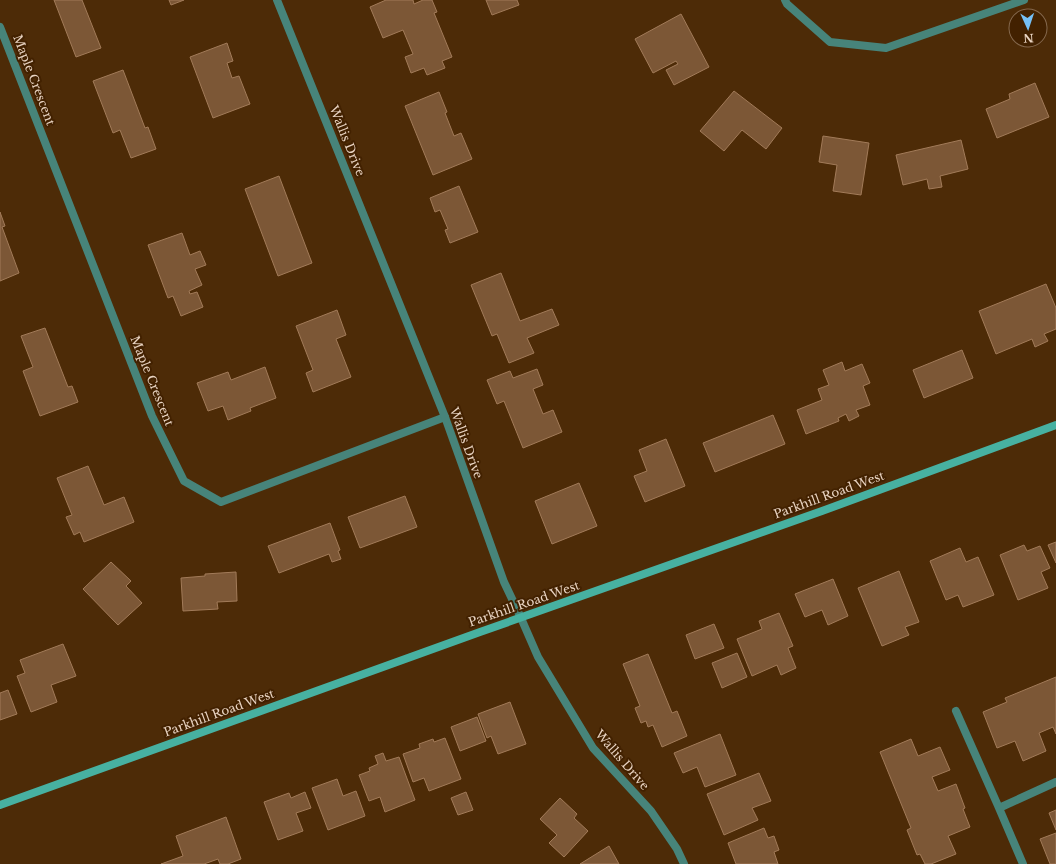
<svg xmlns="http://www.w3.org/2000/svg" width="1056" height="864" font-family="'Libre Baskerville',serif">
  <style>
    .building { fill: #7c5736; stroke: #a27b59 }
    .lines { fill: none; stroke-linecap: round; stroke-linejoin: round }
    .service { stroke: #47847a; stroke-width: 8 }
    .minor { stroke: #47847a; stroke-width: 8 }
    .tertiary { stroke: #47847a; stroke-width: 8 }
    .secondary { stroke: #47b1a1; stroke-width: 8 }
    .labels { text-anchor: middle; stroke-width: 4; stroke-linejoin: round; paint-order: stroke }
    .street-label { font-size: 12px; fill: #e9d4c2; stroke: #422100 }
  </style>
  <rect width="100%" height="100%" fill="#4d2b07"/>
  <!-- building -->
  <path class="building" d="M 54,0 L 82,0 L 101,48 L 76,57 Z
    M 169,0 L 184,0 L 171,5 Z
    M 386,0 L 413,0 L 414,4 L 423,0 L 432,0 L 437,12 L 434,13 L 452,57 L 442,61 L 445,68 L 427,75 L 424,68 L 411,73 L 405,57 L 413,54 L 403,30 L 383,38 L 370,7 Z
    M 486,0 L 517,0 L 519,5 L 492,15 Z
    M 681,14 L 709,67 L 674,85 L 666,70 L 678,64 L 676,61 L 653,73 L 635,39 Z
    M 227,43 L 233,61 L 227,63 L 232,78 L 239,76 L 250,104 L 213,118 L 190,57 Z
    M 123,70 L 145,128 L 148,127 L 156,149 L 131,158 L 120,130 L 113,133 L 93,81 Z
    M 1035,83 L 1049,117 L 997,138 L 986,109 L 1010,99 L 1009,94 Z
    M 734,91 L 782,128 L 766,149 L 742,130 L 724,151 L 700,131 Z
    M 439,92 L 447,112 L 445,113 L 454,136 L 461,133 L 472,159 L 433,175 L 405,106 Z
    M 823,136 L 869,143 L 861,195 L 833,191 L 837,165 L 819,162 Z
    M 961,140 L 968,169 L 940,176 L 942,187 L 929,189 L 927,179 L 903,185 L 896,155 Z
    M 279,176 L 312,263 L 278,276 L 245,189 Z
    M 459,186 L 478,232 L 450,243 L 445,230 L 448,229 L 440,210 L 435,212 L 430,198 Z
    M 0,212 L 5,226 L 2,227 L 19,273 L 0,281 Z
    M 182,233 L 190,255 L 200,251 L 206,265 L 195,269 L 202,285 L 189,291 L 190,294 L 197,292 L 203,307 L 181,316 L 173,296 L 168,298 L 148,245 Z
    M 501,273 L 520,321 L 552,309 L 559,325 L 527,338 L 534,353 L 509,363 L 497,334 L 492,336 L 471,285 Z
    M 1046,284 L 1056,308 L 1056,329 L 1044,334 L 1048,341 L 1035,347 L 1032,339 L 996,354 L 979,311 Z
    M 337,310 L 346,335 L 336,339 L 351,377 L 313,392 L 306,373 L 313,370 L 296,326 Z
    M 45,328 L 68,387 L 72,386 L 78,402 L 40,416 L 23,371 L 33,367 L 21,336 Z
    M 962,350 L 973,378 L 924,398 L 913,370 Z
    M 842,362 L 845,371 L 862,364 L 870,383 L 863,386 L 870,405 L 856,410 L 859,416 L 849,421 L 846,414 L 838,418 L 839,421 L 806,434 L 797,410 L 822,400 L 818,389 L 829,385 L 823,370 Z
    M 265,367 L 276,398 L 250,408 L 251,411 L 228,420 L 223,406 L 208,411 L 197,383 L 228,372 L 231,380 Z
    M 537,369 L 543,385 L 533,389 L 543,414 L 553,410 L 562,432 L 523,448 L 504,401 L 497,404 L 487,380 L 510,371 L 513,378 Z
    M 773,415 L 785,444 L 715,472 L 703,443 Z
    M 666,439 L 685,486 L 645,502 L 634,476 L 647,471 L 639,450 Z
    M 88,466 L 104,505 L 124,497 L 134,522 L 84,542 L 80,532 L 74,535 L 66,517 L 72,515 L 57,478 Z
    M 579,483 L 597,526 L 552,544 L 535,501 Z
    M 405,496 L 417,527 L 360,548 L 348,517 Z
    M 330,523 L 340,550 L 338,551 L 341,559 L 332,562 L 329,554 L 279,573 L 268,546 Z
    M 1056,542 L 1056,563 L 1048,545 Z
    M 1024,545 L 1027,551 L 1040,546 L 1050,568 L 1041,572 L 1048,588 L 1018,600 L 1000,555 Z
    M 960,548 L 966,562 L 978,557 L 994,595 L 963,607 L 958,595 L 946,600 L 930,561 Z
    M 111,562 L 131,581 L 126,586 L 142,603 L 118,625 L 83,589 Z
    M 899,571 L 919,622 L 905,627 L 909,635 L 882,646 L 858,588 Z
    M 236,572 L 237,601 L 217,602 L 218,609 L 183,611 L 181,578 L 205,576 L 205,574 Z
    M 833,579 L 848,616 L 828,625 L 822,610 L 805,617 L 795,594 Z
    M 779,613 L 793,646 L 788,648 L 796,668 L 781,675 L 777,665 L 752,676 L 737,639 L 762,629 L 759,621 Z
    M 714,624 L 724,648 L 695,659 L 686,635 Z
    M 63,644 L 76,676 L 51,685 L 57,702 L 31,712 L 17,676 L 25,673 L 20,660 Z
    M 737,653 L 747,677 L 722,688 L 712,663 Z
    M 648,654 L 672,713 L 677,711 L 687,736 L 662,747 L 653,725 L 648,727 L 646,721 L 641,723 L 635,708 L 640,706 L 623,664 Z
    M 1056,677 L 1056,734 L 1053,727 L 1039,733 L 1046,751 L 1023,761 L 1015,741 L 997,748 L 983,712 L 1007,702 L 1005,698 Z
    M 8,690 L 17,714 L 0,720 L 0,693 Z
    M 510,702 L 526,744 L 498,754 L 491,736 L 487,738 L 478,714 Z
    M 477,717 L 486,741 L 460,751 L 451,727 Z
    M 720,734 L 736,775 L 705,787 L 697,767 L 683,773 L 674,753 Z
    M 445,738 L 461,779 L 429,791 L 424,778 L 413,782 L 403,754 L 420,748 L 419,744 L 433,739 L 434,742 Z
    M 911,739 L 918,756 L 940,747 L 950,770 L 932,777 L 938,791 L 956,784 L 965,808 L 963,809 L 970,827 L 948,836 L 956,854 L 931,864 L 925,864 L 920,854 L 917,855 L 907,830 L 911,828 L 880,752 Z
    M 383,753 L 386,761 L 399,757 L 415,800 L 385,812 L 380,797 L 369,801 L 359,775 L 370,771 L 369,768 L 378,764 L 375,756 Z
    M 759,773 L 771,801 L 752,808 L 758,820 L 724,835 L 707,794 Z
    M 337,779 L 343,796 L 356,791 L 365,816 L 328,830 L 312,788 Z
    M 305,792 L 311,808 L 296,813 L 303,831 L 278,840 L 264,802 L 289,793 L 291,798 Z
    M 466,792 L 473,810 L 458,815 L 451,798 Z
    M 560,798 L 577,814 L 574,818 L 588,831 L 564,857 L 549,843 L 557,835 L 540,819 Z
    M 1056,810 L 1056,830 L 1049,813 Z
    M 226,817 L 241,859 L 228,864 L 220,864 L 218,859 L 204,864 L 161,864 L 183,856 L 176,836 Z
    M 764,828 L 768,838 L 774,836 L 779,850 L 774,852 L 778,864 L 736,864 L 728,843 Z
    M 1056,833 L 1056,864 L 1050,864 L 1040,839 Z
    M 609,846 L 619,864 L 580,864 Z"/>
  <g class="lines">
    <!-- service -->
    <path class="service" d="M 956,711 L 999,808
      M 1023,864 L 999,808 L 1056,782"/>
    <!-- minor -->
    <path class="minor" d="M 785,0 L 787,4 L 830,42 L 886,48 L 1024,0
      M 0,27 L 152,416 L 184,481 L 221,502 L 445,417
      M 521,618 L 538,657 L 593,748 L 651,811 L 677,849 L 684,864"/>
    <!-- tertiary -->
    <path class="tertiary" d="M 277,0 L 445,417 L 504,582 L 521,618"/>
    <!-- secondary -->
    <path class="secondary" d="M 0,805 L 480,632 L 822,511 L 1056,425"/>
  </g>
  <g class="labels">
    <!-- street labels -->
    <g class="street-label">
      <text transform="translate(34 80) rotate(69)" y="4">Maple Crescent</text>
      <text transform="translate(347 141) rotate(68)" y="4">Wallis Drive</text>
      <text transform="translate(152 381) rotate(68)" y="4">Maple Crescent</text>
      <text transform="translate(466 443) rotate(70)" y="4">Wallis Drive</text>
      <text transform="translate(829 495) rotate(-20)" y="4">Parkhill Road West</text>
      <text transform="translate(524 604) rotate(-19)" y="4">Parkhill Road West</text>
      <text transform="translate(219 713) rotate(-20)" y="4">Parkhill Road West</text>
      <text transform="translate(622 760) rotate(49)" y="4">Wallis Drive</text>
    </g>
  </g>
  <!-- north arrow -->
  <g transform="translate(1028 28) rotate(177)"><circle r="19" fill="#422100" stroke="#85694e"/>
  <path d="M0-3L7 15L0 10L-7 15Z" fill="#75c0f6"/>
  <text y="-6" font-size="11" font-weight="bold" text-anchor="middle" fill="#e9d4c2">N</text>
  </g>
</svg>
